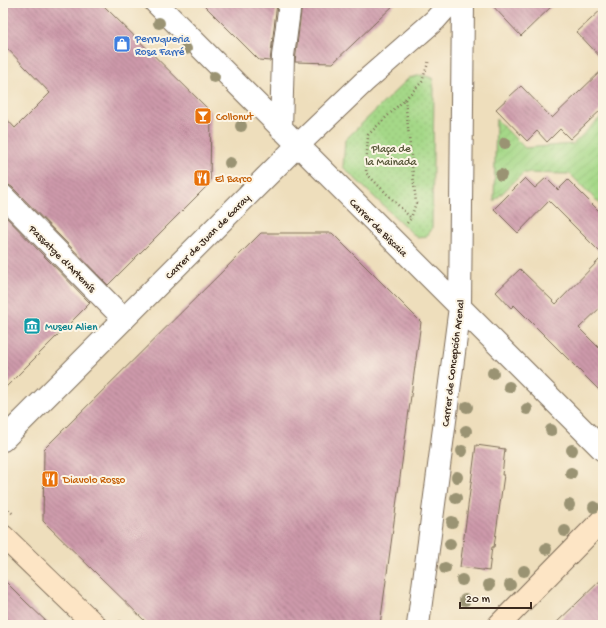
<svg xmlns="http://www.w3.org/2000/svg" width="606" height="628" font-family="'Gochi Hand',sans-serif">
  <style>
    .park { fill: url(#park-dots); stroke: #708153 }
    .garden { fill: url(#garden-furrows); stroke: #708153 }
    .building { fill: url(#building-back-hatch) }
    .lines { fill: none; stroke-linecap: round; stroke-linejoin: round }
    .street-casing { stroke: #7a6955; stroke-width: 24 }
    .secondary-casing { stroke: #7a6955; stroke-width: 24 }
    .path { stroke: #7a6955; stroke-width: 2.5; stroke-dasharray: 1 3; stroke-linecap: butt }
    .street { stroke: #fff; stroke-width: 22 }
    .secondary { stroke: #fde5c5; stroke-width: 22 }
    .tree { fill: #9a9373 }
    .labels { text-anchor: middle; stroke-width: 4; stroke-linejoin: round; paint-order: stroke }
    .shop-label { font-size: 11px; fill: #366cbe; stroke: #fcf5e5; text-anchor: start }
    .food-label { font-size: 11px; fill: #c56008; stroke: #fcf5e5; text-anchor: start }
    .park-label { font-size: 11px; fill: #565638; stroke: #fcf5e5 }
    .street-label { font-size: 11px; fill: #3b2a1e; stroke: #fcf5e5 }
    .culture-label { font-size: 11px; fill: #0d838f; stroke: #fcf5e5; text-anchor: start }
  </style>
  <defs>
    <pattern id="park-dots" width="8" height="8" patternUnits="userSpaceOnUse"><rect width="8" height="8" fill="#a5d888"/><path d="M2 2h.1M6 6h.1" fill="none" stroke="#8fba75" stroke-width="1.8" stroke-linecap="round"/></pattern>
    <pattern id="garden-furrows" width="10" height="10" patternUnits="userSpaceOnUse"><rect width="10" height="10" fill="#a5d888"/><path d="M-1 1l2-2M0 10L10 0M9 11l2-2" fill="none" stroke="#8fba75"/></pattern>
    <pattern id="building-back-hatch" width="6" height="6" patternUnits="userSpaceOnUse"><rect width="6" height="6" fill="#cd99aa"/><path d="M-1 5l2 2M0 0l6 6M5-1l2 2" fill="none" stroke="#a87d8a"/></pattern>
  </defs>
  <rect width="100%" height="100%" fill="#fcf5e5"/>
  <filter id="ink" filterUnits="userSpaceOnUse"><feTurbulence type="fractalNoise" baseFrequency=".025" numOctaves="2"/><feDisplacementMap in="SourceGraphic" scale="8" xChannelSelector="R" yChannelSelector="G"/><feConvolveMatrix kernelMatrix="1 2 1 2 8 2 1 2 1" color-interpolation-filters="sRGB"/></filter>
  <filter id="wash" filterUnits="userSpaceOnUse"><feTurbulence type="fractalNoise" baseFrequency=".012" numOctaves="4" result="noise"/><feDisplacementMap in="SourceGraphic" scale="16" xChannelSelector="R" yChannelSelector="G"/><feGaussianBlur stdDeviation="0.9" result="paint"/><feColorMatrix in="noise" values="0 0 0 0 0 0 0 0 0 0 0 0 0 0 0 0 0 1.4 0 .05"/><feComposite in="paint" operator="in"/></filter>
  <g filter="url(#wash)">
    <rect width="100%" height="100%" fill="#eedebc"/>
    <!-- park -->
    <path class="park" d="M 422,75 L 432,78 L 434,89 L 432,229 L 427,236 L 418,238 L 414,235 L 343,167 L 345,140 L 409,78 Z"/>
    <!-- garden -->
    <path class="garden" d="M 603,115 L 603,207 L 570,174 L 523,173 L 494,201 L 496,119 L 525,148 L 573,144 Z"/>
    <g id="blocks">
      <!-- building -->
      <path class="building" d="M 3,3 L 101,3 L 211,112 L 210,183 L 108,285 L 12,187 L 7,184 L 3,184 L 3,115 L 15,128 L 50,93 L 3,44 Z
        M 202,3 L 277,3 L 270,61 L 259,60 Z
        M 302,3 L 396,3 L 333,63 L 295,62 Z
        M 490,3 L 555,3 L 521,36 Z
        M 603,8 L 603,60 L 577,32 Z
        M 603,69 L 603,108 L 570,139 L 560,129 L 547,142 L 537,131 L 527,141 L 496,109 L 521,86 L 552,118 Z
        M 525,178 L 535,188 L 546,178 L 558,190 L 568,180 L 603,215 L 603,255 L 549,201 L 518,233 L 494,209 Z
        M 3,214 L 90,303 L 3,390 Z
        M 261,233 L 332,233 L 421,322 L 380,625 L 149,625 L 43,521 L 44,449 Z
        M 603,256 L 603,305 L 579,328 L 603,352 L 603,394 L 514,305 L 511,308 L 496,292 L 520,269 L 556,304 Z
        M 476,445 L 505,449 L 502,475 L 504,475 L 494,547 L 492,547 L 489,571 L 460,567 Z
        M 603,578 L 603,625 L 554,625 Z
        M 3,579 L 26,602 L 50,625 L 3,625 Z"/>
    </g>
  </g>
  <g filter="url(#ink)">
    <use href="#blocks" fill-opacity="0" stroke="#7a6955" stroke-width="1"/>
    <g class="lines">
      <!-- street casing -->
      <g class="street-casing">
        <path id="street" d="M 156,3 L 603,450
          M 281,129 L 283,56 L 290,3
          M 3,196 L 124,319
          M 3,440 L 297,146 L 364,82 L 435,20 L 450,3
          M 418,625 L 460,307 L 463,3"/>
      </g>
      <!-- secondary casing -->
      <g class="secondary-casing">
        <path id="secondary" d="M 3,536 L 95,625
          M 499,625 L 603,519"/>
      </g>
      <!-- path -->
      <path class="path" d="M 405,99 L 422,82 L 429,60
        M 407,223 L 411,218 L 366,173 L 368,135 L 405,99 L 416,203 L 411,218
        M 3,504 L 14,515
        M 119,621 L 123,625"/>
      <!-- street -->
      <use href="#street" class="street"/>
      <!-- secondary -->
      <use href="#secondary" class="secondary"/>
    </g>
    <!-- trees -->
    <g class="tree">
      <circle cx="159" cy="23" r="6"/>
      <circle cx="186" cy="49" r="6"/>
      <circle cx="214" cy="77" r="6"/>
      <circle cx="241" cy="126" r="6"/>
      <circle cx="505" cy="143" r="6"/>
      <circle cx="230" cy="163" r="6"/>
      <circle cx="501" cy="175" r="6"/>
      <circle cx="493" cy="373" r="6"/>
      <circle cx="509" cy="387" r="6"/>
      <circle cx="467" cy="407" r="6"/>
      <circle cx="527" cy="409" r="6"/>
      <circle cx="551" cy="430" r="6"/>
      <circle cx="466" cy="431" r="6"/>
      <circle cx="572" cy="450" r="6"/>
      <circle cx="462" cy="451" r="6"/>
      <circle cx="571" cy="473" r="6"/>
      <circle cx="457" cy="477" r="6"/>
      <circle cx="456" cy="498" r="6"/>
      <circle cx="569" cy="505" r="6"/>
      <circle cx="594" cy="507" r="6"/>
      <circle cx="452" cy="522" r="6"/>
      <circle cx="565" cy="531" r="6"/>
      <circle cx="450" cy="544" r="6"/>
      <circle cx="546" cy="549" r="6"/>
      <circle cx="445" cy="568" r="6"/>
      <circle cx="524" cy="571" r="6"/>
      <circle cx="462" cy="580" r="6"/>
      <circle cx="489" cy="585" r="6"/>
      <circle cx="510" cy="585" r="6"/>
      <circle cx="465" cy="600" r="6"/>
    </g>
  </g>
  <!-- icons -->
  <defs>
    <g id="shop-square" transform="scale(0.9)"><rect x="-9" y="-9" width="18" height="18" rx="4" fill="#3f7fe0" stroke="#fcf5e5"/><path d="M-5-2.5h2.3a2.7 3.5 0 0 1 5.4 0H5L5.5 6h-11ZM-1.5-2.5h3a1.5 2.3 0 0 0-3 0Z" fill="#fff"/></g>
    <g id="bar-square" transform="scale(0.9)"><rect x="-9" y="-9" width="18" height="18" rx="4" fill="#e8710a" stroke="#fcf5e5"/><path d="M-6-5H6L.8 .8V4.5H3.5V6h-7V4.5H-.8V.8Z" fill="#fff"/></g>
    <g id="restaurant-square" transform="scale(0.9)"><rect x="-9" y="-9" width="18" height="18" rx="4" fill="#e8710a" stroke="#fcf5e5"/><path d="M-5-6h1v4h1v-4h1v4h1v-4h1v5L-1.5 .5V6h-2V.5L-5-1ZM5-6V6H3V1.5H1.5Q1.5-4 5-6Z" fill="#fff"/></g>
    <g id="museum-square" transform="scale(0.9)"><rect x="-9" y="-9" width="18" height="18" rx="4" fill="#0f9aa8" stroke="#fcf5e5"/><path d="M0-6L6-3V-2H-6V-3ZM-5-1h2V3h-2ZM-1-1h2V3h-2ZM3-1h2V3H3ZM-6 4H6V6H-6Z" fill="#fff"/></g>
  </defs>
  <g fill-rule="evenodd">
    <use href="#shop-square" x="122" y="44"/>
    <use href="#bar-square" x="203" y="116"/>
    <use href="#restaurant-square" x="202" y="178"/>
    <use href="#museum-square" x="32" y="326"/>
    <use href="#restaurant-square" x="50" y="479"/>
  </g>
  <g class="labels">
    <!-- shop labels -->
    <g class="shop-label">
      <text x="135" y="42">Perruqueria<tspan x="135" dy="13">Rosa Farré</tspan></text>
    </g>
    <!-- food labels -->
    <g class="food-label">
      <text x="216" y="120">Collonut</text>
      <text x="215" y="182">El Barco</text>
      <text x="63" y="483">Diavolo Rosso</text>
    </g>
    <!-- park labels -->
    <g class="park-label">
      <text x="391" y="152">Plaça de<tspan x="391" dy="13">la Mainada</tspan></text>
    </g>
    <!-- street labels -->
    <g class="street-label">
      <text transform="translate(379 227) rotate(45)" y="4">Carrer de Biscaia</text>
      <text transform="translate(207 236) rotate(-45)" y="4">Carrer de Juan de Garay</text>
      <text transform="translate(63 258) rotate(45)" y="4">Passatge d'Artemís</text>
      <text transform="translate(452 363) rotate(-83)" y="4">Carrer de Concepción Arenal</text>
    </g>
    <!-- culture labels -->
    <g class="culture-label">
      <text x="45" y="330">Museu Alien</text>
    </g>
  </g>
  <!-- margin -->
  <rect width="606" height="628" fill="none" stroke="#fcf5e5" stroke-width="16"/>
  <!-- scale -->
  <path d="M460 602v6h71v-6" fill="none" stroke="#3b2a1e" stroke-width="2"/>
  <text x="466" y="602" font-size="12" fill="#3b2a1e" stroke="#fcf5e5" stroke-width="3" paint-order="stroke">20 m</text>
</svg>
